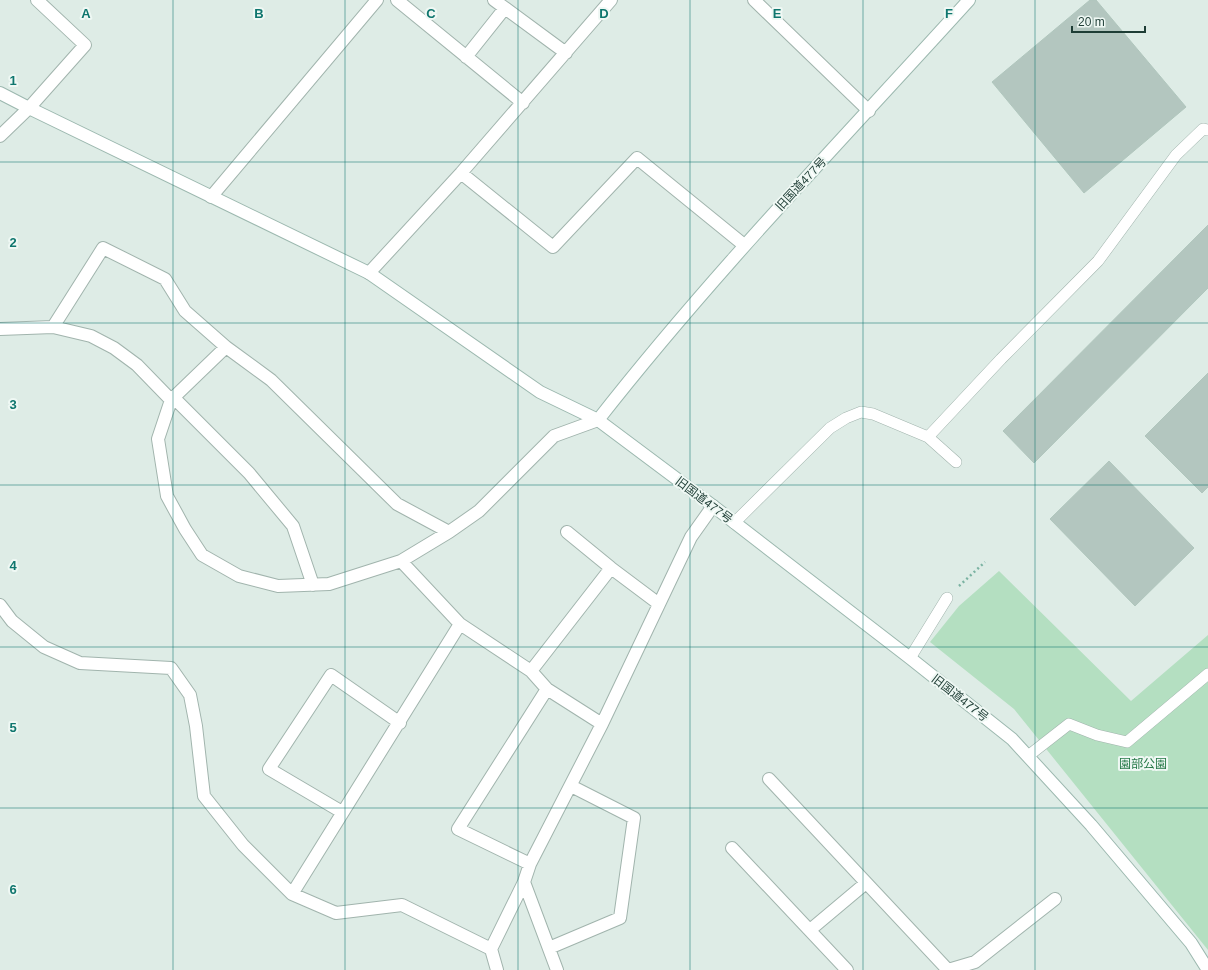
<svg xmlns="http://www.w3.org/2000/svg" width="1208" height="970" font-family="Arial,'Noto Sans JP',sans-serif">
  <style>
    .green { fill: #b4dfc1 }
    .building { fill: #b3c6bf; stroke: #b0c6bd }
    .lines { fill: none; stroke-linecap: round; stroke-linejoin: round }
    .lane-casing { stroke: #a1b4ad; stroke-width: 12 }
    .street-casing { stroke: #a1b4ad; stroke-width: 14 }
    .secondary-casing { stroke: #9cb8af; stroke-width: 14 }
    .path { stroke: #7bb3a2; stroke-width: 2.5; stroke-dasharray: 2 3; stroke-linecap: butt }
    .lane { stroke: #fff; stroke-width: 11 }
    .street { stroke: #fff; stroke-width: 12 }
    .secondary { stroke: #fff; stroke-width: 12 }
    .grid { fill: none; stroke: #0f766e; stroke-width: 1; stroke-opacity: 0.55 }
    .labels { text-anchor: middle; stroke-width: 4; stroke-linejoin: round; paint-order: stroke }
    .street-label { font-size: 12px; fill: #1e3d35; stroke: #eff8f4 }
    .park-label { font-size: 12px; fill: #247846; stroke: #eff8f4 }
    .grid-label { font-size: 13px; text-anchor: middle; font-weight: bold; fill: #0f766e; stroke: #eff8f4; stroke-width: 4; stroke-linejoin: round; paint-order: stroke }
  </style>
  <rect width="100%" height="100%" fill="#deece6"/>
  <!-- green -->
  <path class="green" d="M 999,571 L 1131,701 L 1208,635 L 1208,950 L 1014,709 L 930,642 L 959,606 Z"/>
  <!-- building -->
  <path class="building" d="M 1090,0 L 1096,0 L 1186,107 L 1084,193 L 992,82 Z
    M 1208,225 L 1208,288 L 1034,463 L 1003,431 Z
    M 1208,373 L 1208,439 L 1207,440 L 1208,441 L 1208,487 L 1202,493 L 1145,436 Z
    M 1109,461 L 1194,548 L 1135,606 L 1050,519 Z"/>
  <g class="lines">
    <!-- lane casing -->
    <g class="lane-casing">
      <path id="lane" d="M 928,437 L 1001,359 L 1098,261 L 1176,155 L 1203,129 L 1208,130
        M 734,523 L 830,428 L 846,418 L 861,412 L 873,414 L 928,437 L 956,462
        M 910,658 L 947,598
        M 1028,756 L 1069,724 L 1097,735 L 1127,742 L 1208,674"/>
    </g>
    <!-- street casing -->
    <g class="street-casing">
      <path id="street" d="M 397,0 L 523,103
        M 494,0 L 566,53
        M 754,0 L 869,111
        M 466,57 L 505,8
        M 0,136 L 29,108 L 85,45 L 37,0
        M 461,173 L 553,247 L 637,158 L 744,245
        M 211,197 L 377,0
        M 369,273 L 461,173 L 611,0
        M 53,327 L 103,248 L 165,279 L 185,311 L 226,347
        M 0,329 L 53,327 L 91,336 L 114,348 L 137,365 L 171,400 L 158,439 L 167,496 L 185,529 L 202,555 L 239,576 L 278,586 L 329,584 L 401,561 L 449,532 L 479,511 L 554,436 L 598,420
        M 174,398 L 249,473 L 293,526 L 313,585
        M 171,400 L 226,347 L 271,380 L 397,504 L 449,532
        M 567,532 L 611,568 L 659,604
        M 401,561 L 460,624
        M 0,605 L 12,621 L 44,647 L 80,663 L 171,668 L 190,695 L 196,726 L 204,796 L 243,845 L 292,894 L 336,913 L 402,905 L 491,949
        M 531,671 L 611,568
        M 769,779 L 948,970
        M 342,812 L 269,769 L 331,675 L 400,723
        M 732,848 L 847,970
        M 530,864 L 458,829 L 547,689
        M 524,882 L 557,970
        M 292,894 L 460,624 L 531,671 L 547,689 L 602,724
        M 810,930 L 866,883
        M 549,948 L 620,918 L 634,818 L 571,786
        M 497,970 L 491,949 L 524,882 L 530,864 L 602,724 L 691,537 L 713,506
        M 948,970 L 975,962 L 1055,899"/>
    </g>
    <!-- secondary casing -->
    <g class="secondary-casing">
      <path id="secondary" d="M 0,93 L 29,108 L 369,273 L 540,392 L 598,420 L 713,506 L 910,658 L 1012,739 L 1091,825 L 1191,943 L 1208,970
        M 598,420 C 713,273 844,138 969,0"/>
    </g>
    <!-- path -->
    <path class="path" d="M 959,586 L 985,562"/>
    <!-- lane -->
    <use href="#lane" class="lane"/>
    <!-- street -->
    <use href="#street" class="street"/>
    <!-- secondary -->
    <use href="#secondary" class="secondary"/>
  </g>
  <!-- grid -->
  <path class="grid" d="M 173,0 L 173,970M 345,0 L 345,970M 518,0 L 518,970M 690,0 L 690,970M 863,0 L 863,970M 1035,0 L 1035,970M 0,162 L 1208,162M 0,323 L 1208,323M 0,485 L 1208,485M 0,647 L 1208,647M 0,808 L 1208,808"/>
  <g class="labels">
    <!-- street labels -->
    <g class="street-label">
      <text transform="translate(801 184) rotate(-47)" y="4">旧国道477号</text>
      <text transform="translate(704 500) rotate(37)" y="4">旧国道477号</text>
      <text transform="translate(960 698) rotate(38)" y="4">旧国道477号</text>
    </g>
    <!-- park labels -->
    <g class="park-label">
      <text x="1143" y="768">園部公園</text>
    </g>
  </g>
  <g class="grid-label">
    <text x="86" y="18">A</text>
    <text x="259" y="18">B</text>
    <text x="431" y="18">C</text>
    <text x="604" y="18">D</text>
    <text x="777" y="18">E</text>
    <text x="949" y="18">F</text>
    <text x="13" y="85">1</text>
    <text x="13" y="247">2</text>
    <text x="13" y="409">3</text>
    <text x="13" y="570">4</text>
    <text x="13" y="732">5</text>
    <text x="13" y="894">6</text>
  </g>
  <!-- scale -->
  <path d="M1072 26v6h73v-6" fill="none" stroke="#1e3d35" stroke-width="2"/>
  <text x="1078" y="26" font-size="12" fill="#1e3d35" stroke="#eff8f4" stroke-width="3" paint-order="stroke">20 m</text>
</svg>
